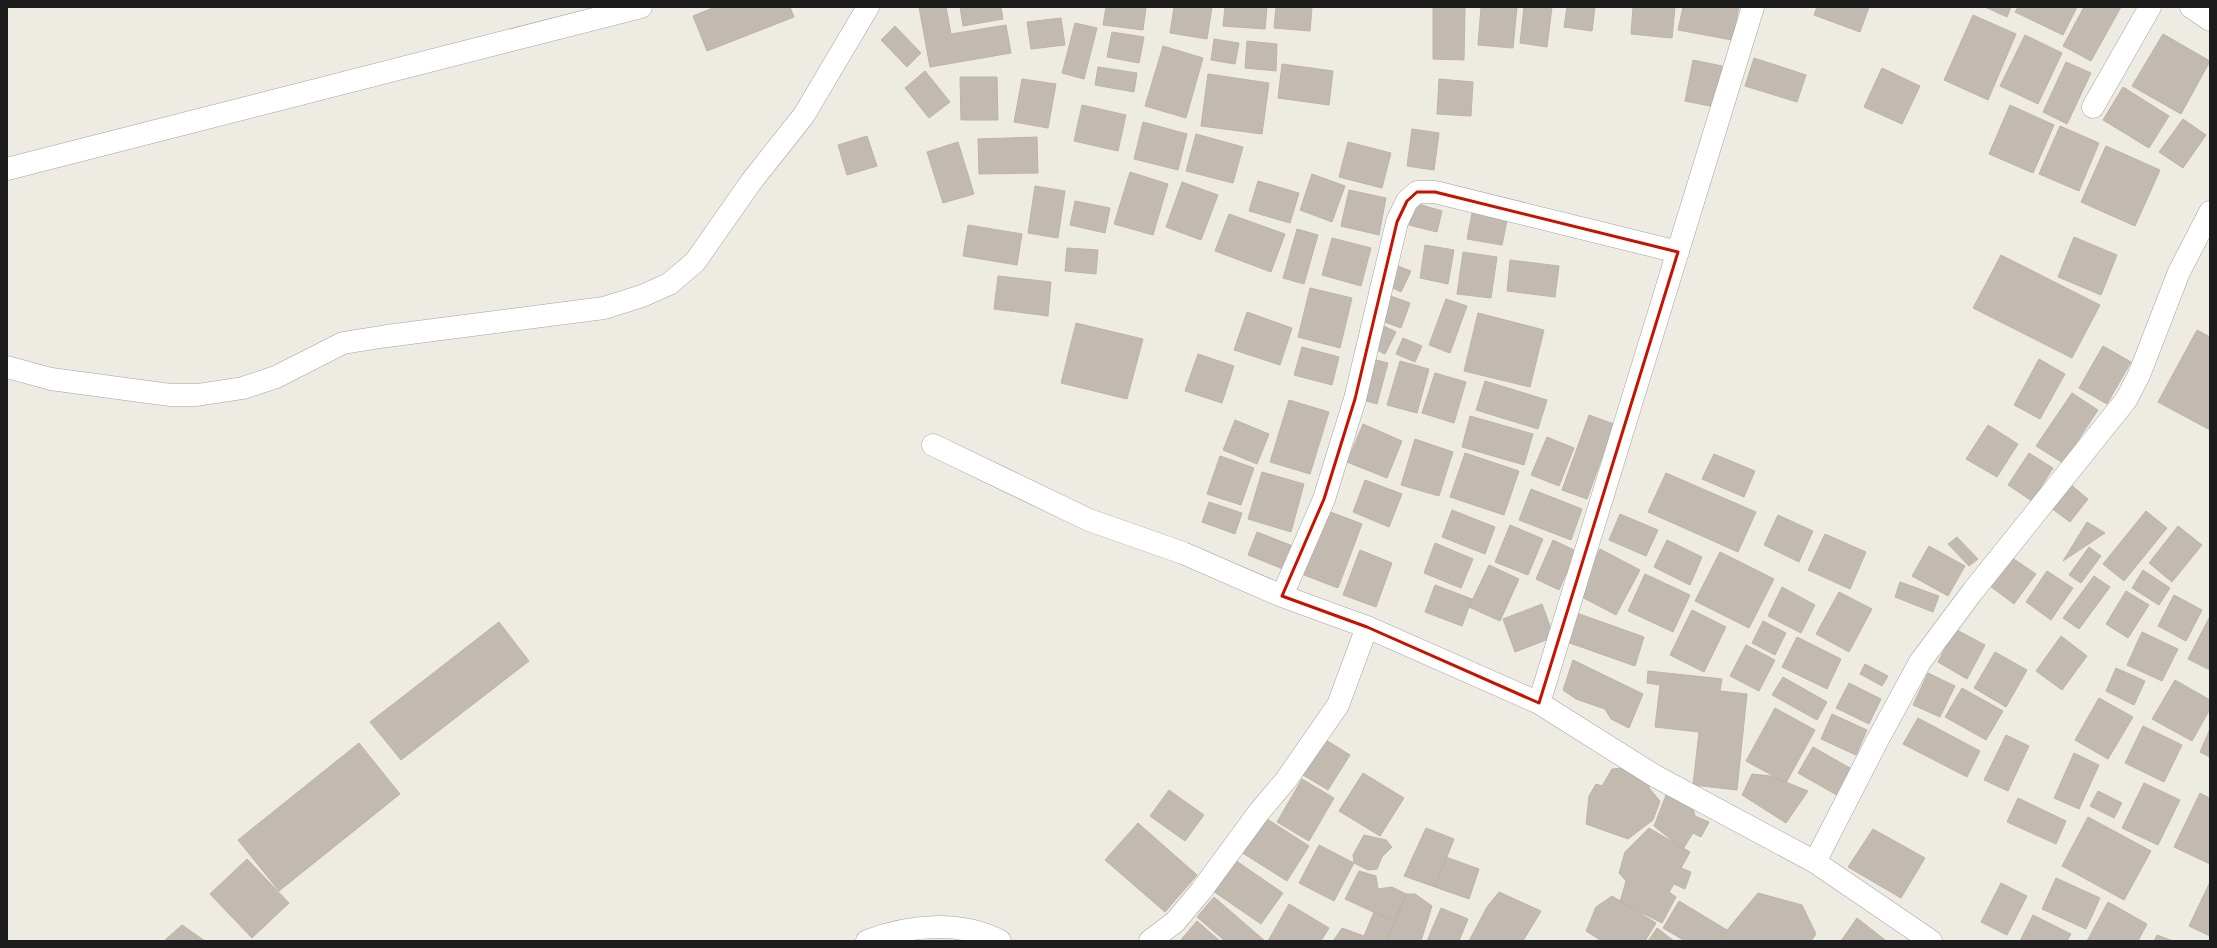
<svg xmlns="http://www.w3.org/2000/svg" width="2217" height="948" font-family="Overpass,sans-serif">
  <style>
    .building { fill: #c2bab1; stroke: #bfb3a4 }
    .lines { fill: none; stroke-linecap: round; stroke-linejoin: round }
    .minor-casing { stroke: #a3a3a3; stroke-width: 23 }
    .minor { stroke: #fff; stroke-width: 22 }
    .marked { fill: none; stroke: #c81200; stroke-width: 3; stroke-linejoin: round }
  </style>
  <rect width="100%" height="100%" fill="#eeebe2"/>
  <!-- building -->
  <path class="building" d="M 715,7 L 790,7 L 794,17 L 707,51 L 693,16 Z
    M 919,7 L 946,7 L 951,34 L 1006,25 L 1011,53 L 930,67 Z
    M 960,7 L 1001,7 L 1003,19 L 963,26 Z
    M 1106,7 L 1146,7 L 1143,30 L 1103,25 Z
    M 1174,7 L 1212,7 L 1207,39 L 1170,33 Z
    M 1225,7 L 1267,7 L 1265,29 L 1223,26 Z
    M 1276,7 L 1312,7 L 1310,31 L 1274,28 Z
    M 1433,7 L 1465,7 L 1464,60 L 1433,59 Z
    M 1481,7 L 1517,7 L 1513,48 L 1478,45 Z
    M 1524,7 L 1552,7 L 1547,47 L 1520,43 Z
    M 1567,7 L 1595,7 L 1592,31 L 1564,27 Z
    M 1633,7 L 1675,7 L 1672,38 L 1631,34 Z
    M 1683,7 L 1739,7 L 1732,40 L 1678,30 Z
    M 1817,7 L 1869,7 L 1860,32 L 1814,15 Z
    M 1985,7 L 2011,7 L 2007,17 Z
    M 2018,7 L 2077,7 L 2063,35 L 2015,12 Z
    M 2084,7 L 2121,7 L 2091,61 L 2063,46 Z
    M 1973,15 L 2016,34 L 1988,100 L 1944,80 Z
    M 1061,18 L 1065,45 L 1031,49 L 1027,22 Z
    M 1075,23 L 1097,28 L 1084,79 L 1062,73 Z
    M 895,26 L 921,53 L 907,67 L 881,40 Z
    M 1112,32 L 1144,37 L 1139,63 L 1107,57 Z
    M 2163,34 L 2210,61 L 2181,114 L 2132,86 Z
    M 2025,35 L 2062,53 L 2038,104 L 2000,86 Z
    M 1214,39 L 1239,43 L 1235,64 L 1211,60 Z
    M 1247,41 L 1277,44 L 1276,71 L 1245,68 Z
    M 1163,46 L 1203,58 L 1186,118 L 1145,106 Z
    M 1754,58 L 1806,75 L 1797,102 L 1745,86 Z
    M 1693,60 L 1722,66 L 1715,107 L 1685,101 Z
    M 2066,62 L 2091,73 L 2067,124 L 2043,112 Z
    M 1282,64 L 1333,71 L 1329,105 L 1278,98 Z
    M 1098,67 L 1137,73 L 1134,92 L 1095,85 Z
    M 1882,68 L 1920,86 L 1902,124 L 1864,107 Z
    M 925,71 L 950,102 L 929,118 L 905,88 Z
    M 1208,74 L 1269,83 L 1262,134 L 1201,126 Z
    M 960,77 L 997,77 L 998,120 L 961,120 Z
    M 1022,79 L 1056,84 L 1048,128 L 1014,122 Z
    M 1439,79 L 1473,82 L 1471,116 L 1437,114 Z
    M 2123,87 L 2169,116 L 2149,148 L 2103,120 Z
    M 1082,105 L 1126,115 L 1118,151 L 1074,141 Z
    M 2010,105 L 2054,125 L 2033,173 L 1989,154 Z
    M 2183,119 L 2206,135 L 2183,168 L 2159,152 Z
    M 1143,122 L 1187,134 L 1178,170 L 1134,159 Z
    M 2060,126 L 2099,143 L 2079,191 L 2039,174 Z
    M 1412,129 L 1439,133 L 1434,170 L 1407,166 Z
    M 1196,134 L 1243,147 L 1233,183 L 1186,171 Z
    M 867,136 L 877,166 L 847,175 L 838,145 Z
    M 1037,137 L 1038,173 L 979,174 L 978,139 Z
    M 958,142 L 974,194 L 943,203 L 927,152 Z
    M 1348,142 L 1391,153 L 1382,188 L 1339,177 Z
    M 2106,146 L 2160,170 L 2135,226 L 2081,202 Z
    M 1130,172 L 1168,184 L 1153,235 L 1114,224 Z
    M 1312,174 L 1345,186 L 1332,222 L 1300,210 Z
    M 1258,181 L 1299,193 L 1290,223 L 1249,211 Z
    M 1182,182 L 1218,195 L 1201,240 L 1166,227 Z
    M 1035,186 L 1065,191 L 1058,238 L 1028,233 Z
    M 1349,190 L 1386,198 L 1379,235 L 1341,226 Z
    M 1075,201 L 1110,208 L 1105,233 L 1070,225 Z
    M 1415,203 L 1442,211 L 1437,232 L 1409,225 Z
    M 1473,208 L 1508,216 L 1502,245 L 1467,239 Z
    M 1229,214 L 1285,234 L 1271,272 L 1215,251 Z
    M 968,225 L 1022,234 L 1017,265 L 963,256 Z
    M 1297,229 L 1318,235 L 1304,284 L 1283,278 Z
    M 2074,237 L 2117,255 L 2101,295 L 2058,277 Z
    M 1332,238 L 1371,248 L 1361,286 L 1322,275 Z
    M 1425,245 L 1454,250 L 1448,284 L 1420,278 Z
    M 1067,248 L 1098,250 L 1096,274 L 1065,271 Z
    M 1463,252 L 1497,257 L 1491,298 L 1457,294 Z
    M 2001,255 L 2100,305 L 2072,358 L 1973,308 Z
    M 1510,260 L 1559,266 L 1555,297 L 1507,291 Z
    M 1398,266 L 1411,271 L 1401,292 L 1389,286 Z
    M 998,276 L 1051,282 L 1048,316 L 994,309 Z
    M 1310,288 L 1352,298 L 1340,348 L 1298,337 Z
    M 1388,295 L 1410,303 L 1401,328 L 1379,320 Z
    M 1446,299 L 1467,306 L 1450,353 L 1429,345 Z
    M 1247,312 L 1292,328 L 1280,365 L 1234,350 Z
    M 1478,313 L 1544,330 L 1530,387 L 1464,371 Z
    M 1076,323 L 1143,339 L 1127,399 L 1061,383 Z
    M 1384,326 L 1396,332 L 1385,354 L 1373,348 Z
    M 2197,330 L 2210,337 L 2210,430 L 2158,402 Z
    M 1403,338 L 1422,346 L 1415,362 L 1396,354 Z
    M 2103,346 L 2131,362 L 2107,404 L 2079,388 Z
    M 1302,347 L 1339,357 L 1332,385 L 1294,375 Z
    M 1198,354 L 1234,366 L 1222,403 L 1185,391 Z
    M 1369,358 L 1388,363 L 1377,404 L 1359,399 Z
    M 2039,359 L 2065,374 L 2040,419 L 2014,405 Z
    M 1400,361 L 1429,369 L 1417,413 L 1387,405 Z
    M 1435,373 L 1466,382 L 1454,423 L 1422,413 Z
    M 1485,381 L 1547,400 L 1538,429 L 1476,410 Z
    M 2072,393 L 2098,410 L 2063,463 L 2036,446 Z
    M 1289,400 L 1329,412 L 1310,474 L 1270,462 Z
    M 1589,415 L 1614,424 L 1587,499 L 1562,490 Z
    M 1470,416 L 1533,434 L 1524,465 L 1462,447 Z
    M 1235,420 L 1269,434 L 1257,464 L 1223,450 Z
    M 1363,424 L 1402,441 L 1387,478 L 1347,462 Z
    M 1988,425 L 2018,444 L 1997,477 L 1966,459 Z
    M 1547,437 L 1574,448 L 1559,486 L 1531,475 Z
    M 1415,439 L 1453,452 L 1439,496 L 1401,485 Z
    M 1465,453 L 1519,471 L 1504,515 L 1450,497 Z
    M 2029,453 L 2053,468 L 2032,501 L 2008,485 Z
    M 1714,454 L 1755,471 L 1744,497 L 1702,479 Z
    M 1220,456 L 1254,468 L 1241,505 L 1207,494 Z
    M 1262,472 L 1304,484 L 1291,532 L 1248,519 Z
    M 1666,473 L 1756,512 L 1738,552 L 1648,512 Z
    M 1365,480 L 1402,494 L 1389,527 L 1353,512 Z
    M 2070,484 L 2088,499 L 2070,522 L 2051,508 Z
    M 1531,489 L 1582,509 L 1571,540 L 1519,520 Z
    M 1209,502 L 1242,513 L 1235,534 L 1202,522 Z
    M 1452,510 L 1495,527 L 1485,554 L 1442,537 Z
    M 1328,511 L 1362,524 L 1338,588 L 1304,575 Z
    M 2146,511 L 2167,528 L 2124,581 L 2103,564 Z
    M 1620,514 L 1658,530 L 1646,556 L 1609,540 Z
    M 1778,515 L 1813,531 L 1799,562 L 1764,545 Z
    M 2087,522 L 2105,533 L 2063,561 Z
    M 1510,525 L 1543,539 L 1528,575 L 1495,562 Z
    M 2178,526 L 2202,545 L 2172,582 L 2149,563 Z
    M 1257,532 L 1298,548 L 1288,571 L 1248,555 Z
    M 1825,534 L 1866,552 L 1850,589 L 1808,570 Z
    M 1957,537 L 1978,559 L 1969,566 L 1948,544 Z
    M 1553,540 L 1576,551 L 1559,590 L 1536,579 Z
    M 1667,540 L 1702,557 L 1690,585 L 1654,567 Z
    M 1435,543 L 1473,559 L 1461,588 L 1424,573 Z
    M 1929,546 L 1965,566 L 1948,596 L 1912,576 Z
    M 2089,547 L 2101,556 L 2081,583 L 2069,575 Z
    M 1600,549 L 1640,570 L 1616,615 L 1576,594 Z
    M 1360,550 L 1392,563 L 1376,607 L 1343,595 Z
    M 1720,552 L 1774,579 L 1749,628 L 1695,601 Z
    M 2011,557 L 2036,574 L 2014,604 L 1990,586 Z
    M 1489,565 L 1519,579 L 1500,621 L 1469,607 Z
    M 2143,570 L 2170,588 L 2159,605 L 2132,588 Z
    M 2047,571 L 2073,588 L 2051,620 L 2026,602 Z
    M 1645,574 L 1690,595 L 1673,632 L 1628,611 Z
    M 2094,576 L 2110,587 L 2079,629 L 2063,618 Z
    M 1900,582 L 1939,596 L 1933,612 L 1895,597 Z
    M 1435,585 L 1472,599 L 1462,626 L 1425,612 Z
    M 1782,587 L 1815,605 L 1801,633 L 1768,616 Z
    M 2126,591 L 2149,605 L 2128,638 L 2106,624 Z
    M 1839,592 L 1872,609 L 1849,652 L 1816,634 Z
    M 2174,595 L 2202,610 L 2186,641 L 2158,626 Z
    M 1542,604 L 1554,637 L 1515,652 L 1503,619 Z
    M 1692,610 L 1726,627 L 1704,672 L 1670,655 Z
    M 1574,612 L 1644,637 L 1635,666 L 1564,641 Z
    M 2210,616 L 2210,670 L 2188,659 Z
    M 1763,621 L 1786,633 L 1775,655 L 1752,643 Z
    M 499,622 L 529,661 L 401,760 L 370,722 Z
    M 1955,629 L 1985,645 L 1967,679 L 1938,662 Z
    M 2142,632 L 2178,649 L 2162,681 L 2127,665 Z
    M 2061,636 L 2087,656 L 2062,690 L 2036,671 Z
    M 1797,637 L 1841,659 L 1827,689 L 1782,667 Z
    M 1746,645 L 1775,660 L 1759,691 L 1730,676 Z
    M 1995,652 L 2027,670 L 2006,707 L 1974,688 Z
    M 1573,660 L 1643,694 L 1629,728 L 1611,719 L 1605,709 L 1576,699 L 1563,690 Z
    M 1865,664 L 1888,676 L 1882,686 L 1860,674 Z
    M 2116,668 L 2145,681 L 2134,705 L 2106,691 Z
    M 1648,671 L 1722,679 L 1720,691 L 1747,694 L 1737,790 L 1693,785 L 1699,732 L 1655,727 L 1660,685 L 1647,683 Z
    M 1928,673 L 1955,686 L 1940,717 L 1913,705 Z
    M 1783,677 L 1827,702 L 1817,720 L 1772,695 Z
    M 2175,680 L 2210,700 L 2210,709 L 2192,741 L 2152,719 Z
    M 1849,683 L 1881,699 L 1869,724 L 1836,708 Z
    M 1962,688 L 2003,711 L 1986,740 L 1945,717 Z
    M 2099,698 L 2133,717 L 2108,759 L 2075,740 Z
    M 1775,708 L 1815,730 L 1786,783 L 1746,761 Z
    M 1832,714 L 1867,730 L 1856,755 L 1821,739 Z
    M 1918,718 L 1980,751 L 1967,777 L 1903,744 Z
    M 2143,726 L 2182,745 L 2164,782 L 2125,763 Z
    M 2210,729 L 2210,757 L 2200,752 Z
    M 2006,735 L 2029,746 L 2008,791 L 1984,780 Z
    M 1326,740 L 1350,755 L 1328,790 L 1303,775 Z
    M 359,743 L 400,794 L 279,891 L 238,840 Z
    M 1813,747 L 1857,772 L 1842,798 L 1798,773 Z
    M 2074,753 L 2099,765 L 2079,809 L 2054,798 Z
    M 1623,762 L 1649,777 L 1649,788 L 1660,801 L 1653,820 L 1628,839 L 1586,824 L 1589,796 L 1596,784 L 1602,786 L 1612,769 L 1622,768 Z
    M 1363,773 L 1404,798 L 1380,836 L 1339,811 Z
    M 1752,774 L 1771,776 L 1808,791 L 1786,823 L 1742,795 Z
    M 1302,779 L 1334,798 L 1309,841 L 1277,822 Z
    M 2144,783 L 2180,800 L 2158,845 L 2122,828 Z
    M 1169,790 L 1204,815 L 1185,841 L 1150,816 Z
    M 2098,791 L 2122,803 L 2114,818 L 2090,806 Z
    M 2200,793 L 2210,798 L 2210,864 L 2174,847 Z
    M 1680,794 L 1691,800 L 1695,816 L 1709,822 L 1701,837 L 1693,833 L 1683,849 L 1654,826 L 1666,795 Z
    M 2018,798 L 2066,821 L 2056,844 L 2007,822 Z
    M 1264,817 L 1309,846 L 1287,881 L 1241,852 Z
    M 2088,817 L 2151,851 L 2124,900 L 2062,866 Z
    M 1138,823 L 1197,875 L 1165,912 L 1105,860 Z
    M 1426,828 L 1454,839 L 1435,887 L 1404,876 Z
    M 1649,828 L 1690,852 L 1681,868 L 1691,872 L 1685,889 L 1674,884 L 1669,892 L 1676,897 L 1662,923 L 1620,902 L 1626,881 L 1619,873 L 1625,852 Z
    M 1873,829 L 1925,858 L 1901,898 L 1848,867 Z
    M 1364,835 L 1386,840 L 1392,847 L 1382,857 L 1377,869 L 1368,870 L 1354,863 L 1353,855 Z
    M 1319,845 L 1354,863 L 1334,901 L 1299,883 Z
    M 1446,857 L 1479,869 L 1469,899 L 1435,887 Z
    M 247,859 L 289,903 L 252,938 L 210,894 Z
    M 1235,860 L 1283,893 L 1261,924 L 1213,891 Z
    M 1359,871 L 1376,876 L 1378,889 L 1392,887 L 1406,894 L 1395,922 L 1345,899 Z
    M 2056,878 L 2100,898 L 2086,929 L 2042,909 Z
    M 2210,882 L 2210,936 L 2189,926 Z
    M 2001,883 L 2027,896 L 2007,935 L 1981,922 Z
    M 1499,892 L 1541,911 L 1523,941 L 1469,941 L 1487,907 Z
    M 1758,893 L 1802,905 L 1816,934 L 1811,941 L 1718,941 Z
    M 1406,894 L 1415,894 L 1432,906 L 1421,941 L 1386,941 Z
    M 1612,896 L 1656,923 L 1645,941 L 1602,941 L 1586,931 L 1596,907 Z
    M 1214,897 L 1265,941 L 1225,941 L 1197,917 Z
    M 1679,901 L 1727,930 L 1718,941 L 1685,941 L 1663,928 Z
    M 2108,902 L 2147,924 L 2138,941 L 2087,941 Z
    M 1289,904 L 1329,928 L 1321,941 L 1268,941 Z
    M 1441,908 L 1468,919 L 1459,941 L 1427,941 Z
    M 1374,912 L 1395,922 L 1386,941 L 1333,941 L 1342,928 L 1364,936 Z
    M 2033,915 L 2071,934 L 2067,941 L 2020,941 Z
    M 1857,918 L 1885,940 L 1884,941 L 1841,941 Z
    M 1197,921 L 1220,941 L 1180,941 Z
    M 182,925 L 205,941 L 164,941 Z
    M 1657,928 L 1674,941 L 1648,941 Z
    M 2157,935 L 2173,941 L 2154,941 Z"/>
  <g class="lines">
    <!-- minor casing -->
    <g class="minor-casing">
      <path id="minor" d="M 2191,7 L 2210,20
        M 2093,107 L 2150,7
        M 7,169 L 641,7
        M 7,367 L 51,379 L 170,395 L 197,395 L 243,388 L 276,377 L 343,343 L 387,336 L 604,308 L 642,296 L 669,284 L 695,262 L 751,182 L 804,115 L 868,7
        M 933,445 L 1089,520 L 1183,553 L 1282,596 L 1367,627 L 1539,703 L 1655,776 L 1815,862 L 1931,941
        M 1282,596 L 1324,499 L 1355,399 L 1397,222 L 1407,201 L 1417,192 L 1435,192 L 1678,252
        M 1539,703 L 1753,7
        M 1815,862 L 1876,743 L 1920,662 L 1973,591 L 2126,400 L 2139,375 L 2179,272 L 2210,212
        M 867,941 C 908,925 960,920 1000,941
        M 1150,941 L 1175,922 L 1201,891 L 1259,812 L 1286,780 L 1338,705 L 1367,627"/>
    </g>
    <!-- minor -->
    <use href="#minor" class="minor"/>
  </g>
  <!-- marked area -->
  <path class="marked" d="M 1417,192 L 1435,192 L 1678,252 L 1539,703 L 1367,627 L 1282,596 L 1324,499 L 1355,399 L 1397,222 L 1407,201 Z"/>
  <!-- border -->
  <rect width="2217" height="948" fill="none" stroke="#1c1c1c" stroke-width="16"/>
</svg>
